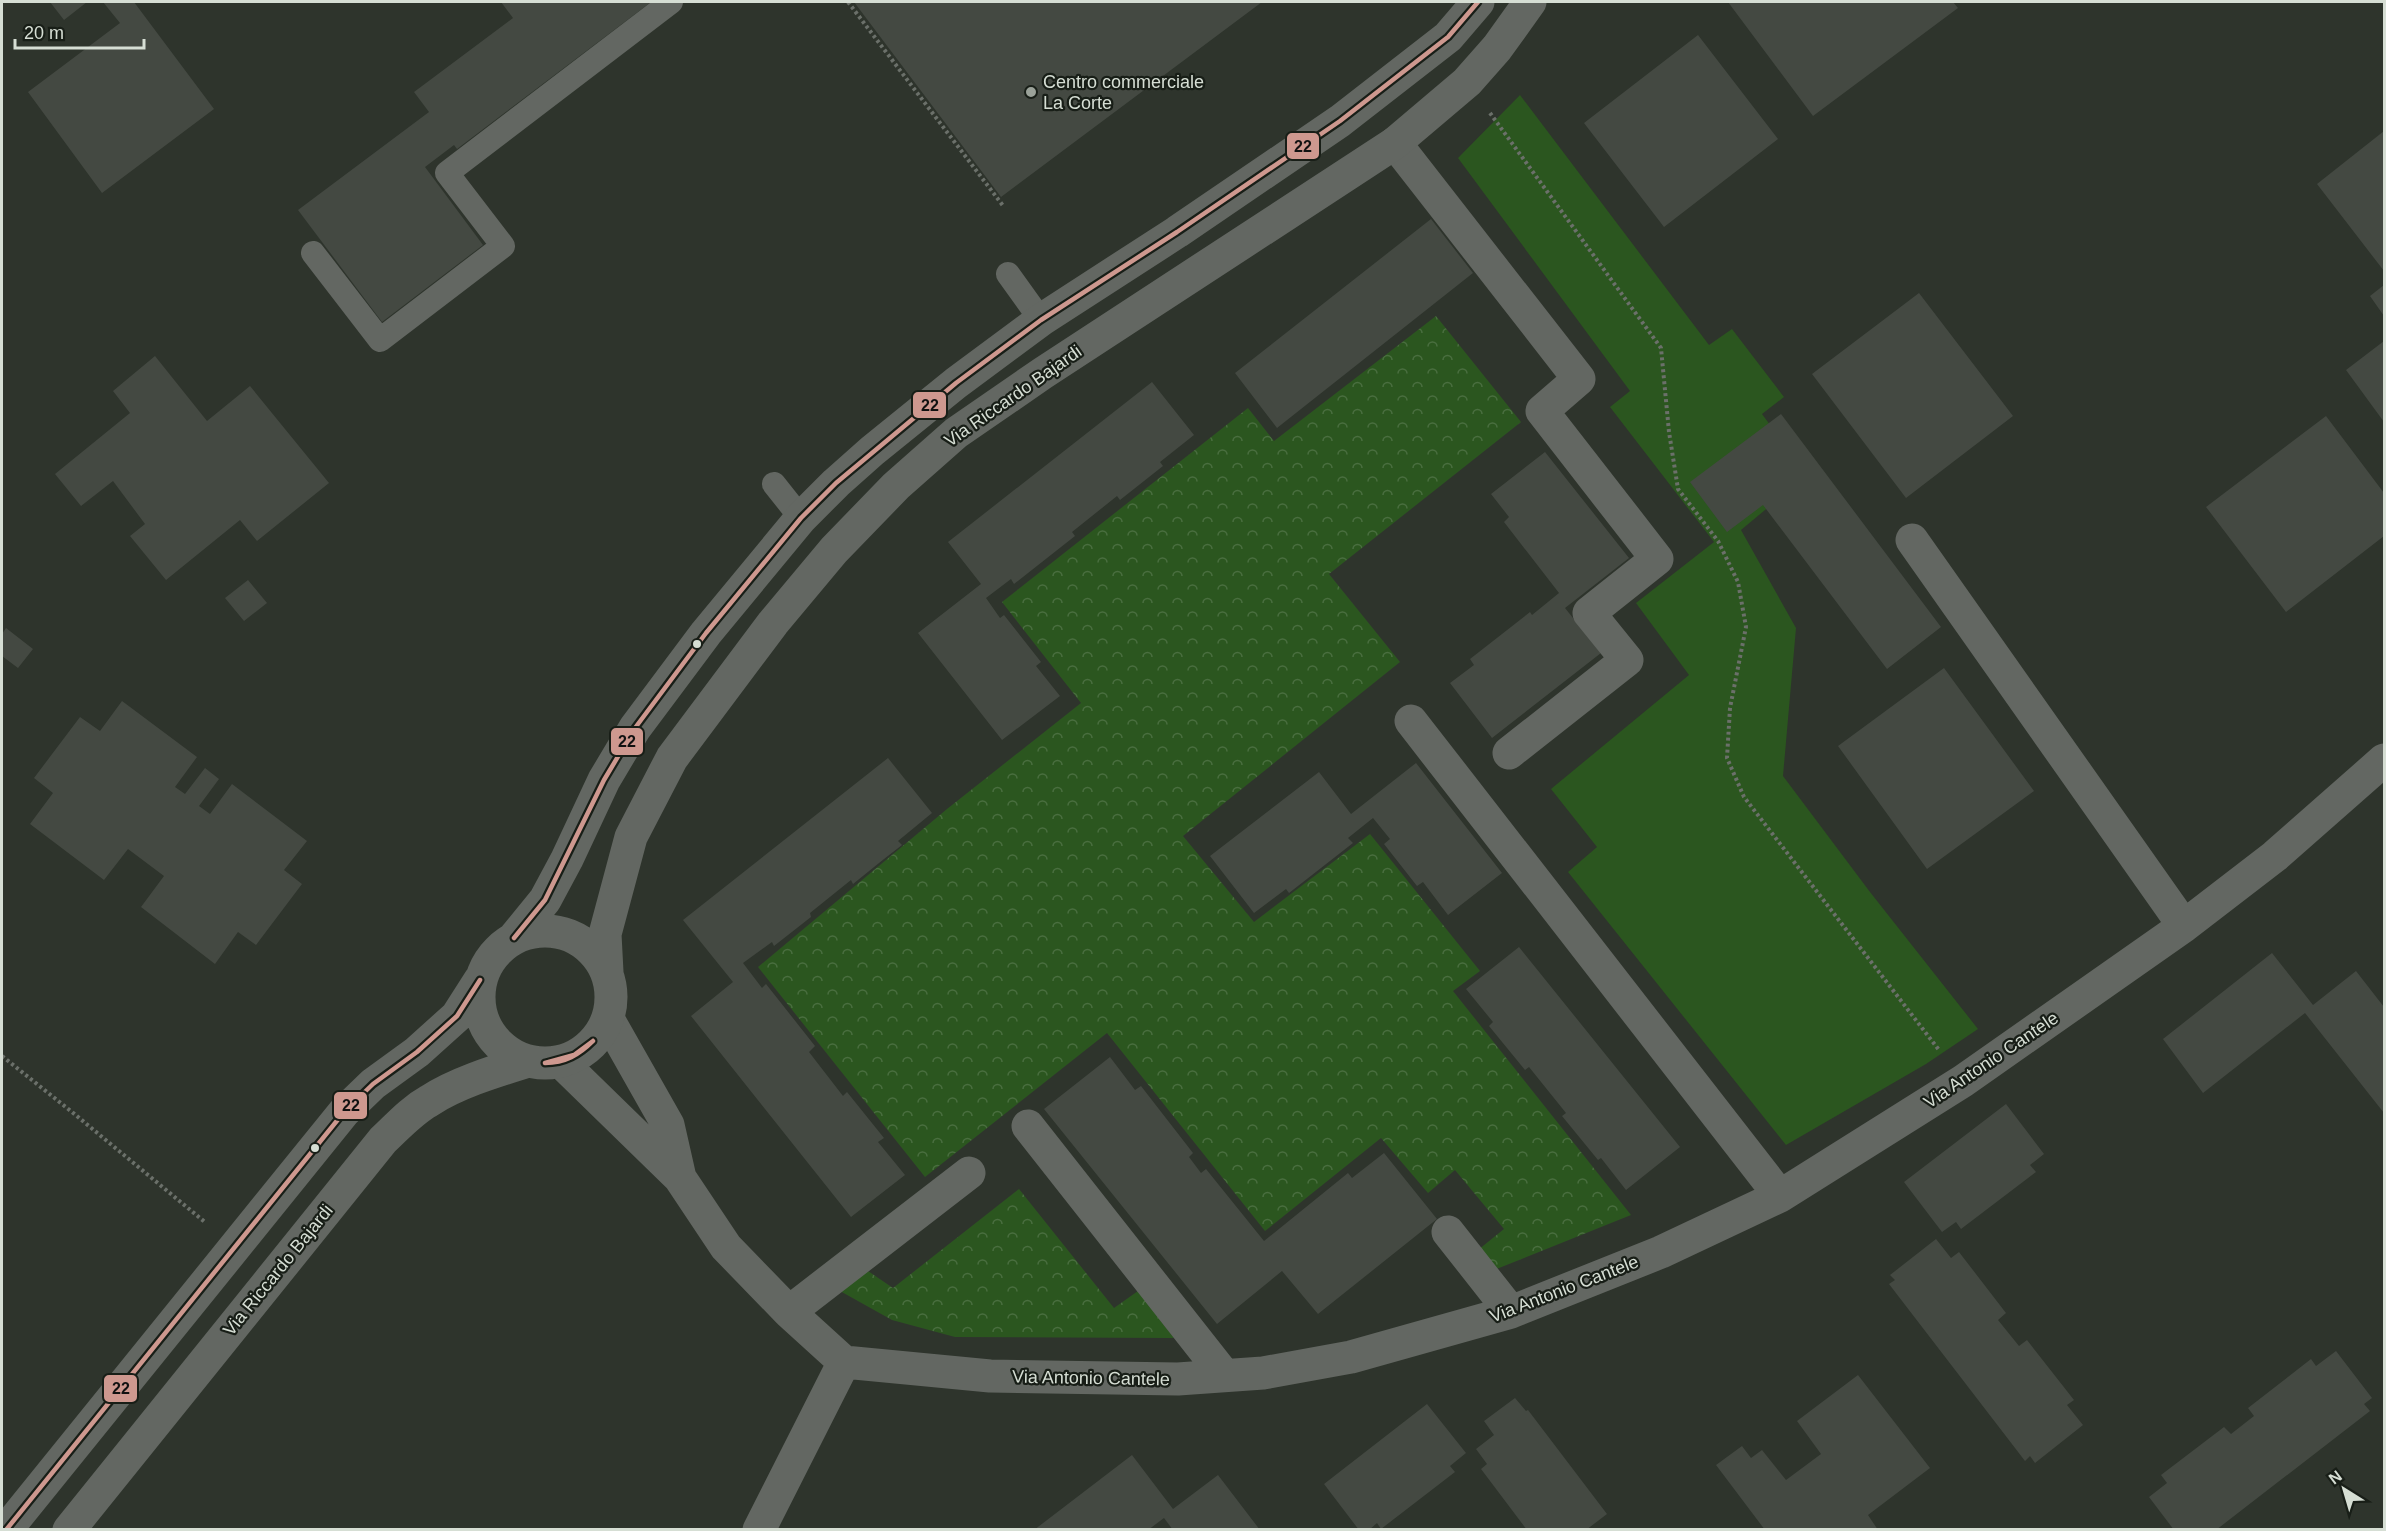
<svg xmlns="http://www.w3.org/2000/svg" width="2386" height="1531" font-family="Arial,sans-serif">
  <style>
    .forest { fill: url(#forest-crowns) }
    .park { fill: #2b561f }
    .building { fill: #444942 }
    .lines { fill: none; stroke-linecap: round; stroke-linejoin: round }
    .path { stroke: #6b706a; stroke-width: 4; stroke-dasharray: 3 3; stroke-linecap: butt }
    .lane { stroke: #636762; stroke-width: 24 }
    .street { stroke: #636762; stroke-width: 33 }
    .secondary { stroke: #636762; stroke-width: 33 }
    .bus-1-casing { stroke: #181e17; stroke-width: 9 }
    .bus-1 { stroke: #ce988f; stroke-width: 4.5 }
    .poi-dot { fill: #9ba299; stroke: #181e17; stroke-width: 2 }
    .bus-dot { fill: #d6ded4; stroke: #181e17; stroke-width: 2 }
    .labels { text-anchor: middle; stroke-width: 4.5; stroke-linejoin: round; paint-order: stroke }
    .poi-label { font-size: 18px; fill: #d6ded4; stroke: #181e17; text-anchor: start }
    .street-label { font-size: 18px; fill: #d6ded4; stroke: #181e17 }
    .line-badge { stroke: #181e17; stroke-width: 2 }
    .pale-badge-label { font-size: 16px; text-anchor: middle; font-weight: bold; fill: #111 }
  </style>
  <defs>
    <pattern id="forest-crowns" width="20" height="18" patternUnits="userSpaceOnUse" patternTransform="scale(1.5)"><rect width="20" height="18" fill="#2b561f"/><path d="M2 6a3 3 0 1 1 6 0M12 15a3 3 0 1 1 6 0" fill="none" stroke="#496e3f"/></pattern>
  </defs>
  <rect width="100%" height="100%" fill="#2e342c"/>
  <!-- forest -->
  <path class="forest" d="M 1436,316 L 1521,422 L 1329,574 L 1400,662 L 1183,836 L 1254,922 L 1370,834 L 1480,971 L 1453,991 L 1631,1215 L 1494,1270 L 1478,1250 L 1504,1229 L 1455,1170 L 1428,1193 L 1381,1138 L 1265,1231 L 1107,1033 L 925,1177 L 758,967 L 947,809 L 1081,703 L 1002,602 L 1248,408 L 1274,441 Z
    M 1019,1189 L 1114,1308 L 1138,1291 L 1174,1338 L 955,1337 L 892,1320 L 840,1291 L 868,1271 L 893,1288 Z"/>
  <!-- park -->
  <path class="park" d="M 1520,95 L 1709,345 L 1732,329 L 1784,397 L 1762,414 L 1807,475 L 1741,530 L 1796,628 L 1783,776 L 1870,892 L 1978,1029 L 1926,1064 L 1786,1145 L 1568,872 L 1597,847 L 1551,789 L 1689,675 L 1636,603 L 1714,542 L 1610,407 L 1630,391 L 1458,158 Z"/>
  <!-- building -->
  <path class="building" d="M 50,2 L 87,2 L 64,20 Z
    M 103,2 L 134,2 L 214,109 L 102,193 L 28,92 L 120,23 Z
    M 501,2 L 651,2 L 457,149 L 454,145 L 425,167 L 483,245 L 382,322 L 298,210 L 429,112 L 414,92 L 513,18 Z
    M 854,2 L 1262,2 L 1001,197 Z
    M 1728,2 L 1953,2 L 1958,8 L 1813,116 Z
    M 1698,35 L 1778,139 L 1664,227 L 1584,123 Z
    M 2384,131 L 2384,271 L 2317,184 Z
    M 1431,219 L 1473,273 L 1277,428 L 1235,373 Z
    M 2384,285 L 2384,316 L 2370,296 Z
    M 1919,293 L 2013,416 L 1906,498 L 1812,374 Z
    M 2384,341 L 2384,422 L 2346,370 Z
    M 155,356 L 207,421 L 250,386 L 329,483 L 257,541 L 240,520 L 166,580 L 130,536 L 145,524 L 113,481 L 81,506 L 55,474 L 130,413 L 113,391 Z
    M 1152,382 L 1194,435 L 1160,462 L 1163,466 L 1120,500 L 1117,496 L 1072,532 L 1075,536 L 1014,584 L 1011,579 L 986,598 L 1000,618 L 1004,615 L 1041,662 L 1036,666 L 1060,696 L 1002,740 L 918,633 L 981,584 L 948,542 Z
    M 1781,414 L 1941,627 L 1887,669 L 1763,505 L 1727,532 L 1690,482 Z
    M 2326,416 L 2384,493 L 2384,536 L 2286,612 L 2206,507 Z
    M 1545,452 L 1629,558 L 1565,608 L 1601,653 L 1492,738 L 1450,683 L 1474,665 L 1470,659 L 1530,612 L 1532,615 L 1559,593 L 1504,522 L 1509,517 L 1491,494 Z
    M 248,580 L 267,603 L 244,621 L 225,598 Z
    M 6,628 L 33,649 L 18,668 L 2,656 L 2,634 Z
    M 1944,668 L 2034,791 L 1927,869 L 1838,746 Z
    M 122,701 L 197,757 L 175,787 L 185,794 L 205,768 L 219,779 L 199,806 L 210,814 L 232,784 L 307,841 L 284,870 L 302,884 L 256,945 L 238,932 L 215,964 L 141,907 L 164,876 L 128,849 L 104,880 L 30,824 L 53,793 L 34,778 L 80,717 L 100,731 Z
    M 888,758 L 932,813 L 898,841 L 902,845 L 884,859 L 853,884 L 851,880 L 810,913 L 811,917 L 774,946 L 772,942 L 743,963 L 762,988 L 766,984 L 815,1046 L 809,1052 L 843,1096 L 847,1092 L 884,1138 L 878,1142 L 905,1175 L 851,1217 L 691,1016 L 733,982 L 683,920 Z
    M 1416,763 L 1502,873 L 1448,915 L 1423,882 L 1417,886 L 1384,844 L 1390,839 L 1373,818 L 1348,838 L 1353,843 L 1289,893 L 1286,889 L 1254,913 L 1210,856 L 1319,772 L 1351,814 Z
    M 1519,947 L 1680,1147 L 1626,1190 L 1601,1158 L 1598,1160 L 1562,1116 L 1566,1113 L 1529,1067 L 1525,1070 L 1489,1026 L 1493,1022 L 1466,989 Z
    M 2272,953 L 2313,1005 L 2356,971 L 2384,1007 L 2384,1113 L 2305,1013 L 2203,1093 L 2163,1039 Z
    M 1110,1057 L 1135,1090 L 1141,1086 L 1193,1153 L 1189,1157 L 1201,1173 L 1206,1169 L 1264,1241 L 1348,1173 L 1352,1178 L 1384,1153 L 1437,1219 L 1318,1314 L 1282,1271 L 1217,1324 L 1044,1109 Z
    M 2006,1104 L 2044,1154 L 2030,1165 L 2036,1172 L 1961,1229 L 1956,1222 L 1942,1232 L 1904,1182 Z
    M 1936,1239 L 1951,1258 L 1959,1252 L 2006,1313 L 1998,1320 L 2019,1346 L 2027,1340 L 2074,1400 L 2067,1405 L 2083,1425 L 2035,1463 L 2030,1456 L 2025,1461 L 1889,1284 L 1895,1280 L 1890,1275 Z
    M 2336,1351 L 2372,1398 L 2364,1404 L 2370,1411 L 2216,1530 L 2174,1530 L 2149,1497 L 2167,1483 L 2161,1475 L 2224,1427 L 2231,1434 L 2254,1416 L 2248,1408 L 2311,1359 L 2316,1366 Z
    M 1858,1375 L 1930,1468 L 1868,1515 L 1878,1530 L 1765,1530 L 1716,1465 L 1742,1446 L 1751,1458 L 1762,1450 L 1786,1480 L 1821,1454 L 1797,1421 Z
    M 1515,1398 L 1526,1411 L 1528,1410 L 1607,1514 L 1586,1530 L 1527,1530 L 1481,1469 L 1487,1464 L 1476,1449 L 1494,1435 L 1484,1421 Z
    M 1427,1404 L 1466,1453 L 1450,1466 L 1455,1472 L 1381,1529 L 1377,1523 L 1369,1530 L 1359,1530 L 1324,1484 Z
    M 1132,1455 L 1173,1509 L 1218,1475 L 1260,1530 L 1173,1530 L 1164,1518 L 1148,1530 L 1034,1530 Z"/>
  <g class="lines">
    <!-- path -->
    <path class="path" d="M 848,2 L 1004,207
      M 1490,113 L 1661,348 L 1669,432 L 1678,489 L 1718,541 L 1738,582 L 1746,627 L 1730,708 L 1727,758 L 1744,797 L 1939,1050
      M 2,1056 L 72,1112 L 206,1223"/>
    <!-- lane -->
    <path class="lane" d="M 313,253 L 380,340 L 503,246 L 447,173 L 671,2
      M 1008,274 L 1041,320
      M 774,484 L 801,518"/>
    <!-- street -->
    <path class="street" d="M 1395,143 L 1579,379 L 1542,411 L 1657,559 L 1589,613 L 1627,660 L 1509,753
      M 1912,540 L 2184,926
      M 1411,721 L 1780,1196
      M 608,1019 L 668,1125 L 680,1178
      M 561,1062 L 680,1178 L 726,1247 L 789,1312 L 844,1362 L 990,1376 L 1178,1379 L 1263,1373 L 1351,1357 L 1511,1312 L 1661,1252 L 1780,1196 L 1963,1081 L 2184,926 L 2275,856 L 2384,760
      M 1028,1126 L 1224,1375
      M 1448,1232 L 1511,1312
      M 789,1312 L 969,1173
      M 759,1530 L 844,1362"/>
    <!-- secondary -->
    <path class="secondary" d="M479 997a66 66 0 1 1 132 0a66 66 0 1 1-132 0Z
      M 514,938 L 545,900 L 567,859 L 604,780 L 635,728 L 706,633 L 801,518 L 836,483 L 872,451 L 956,383 L 1041,320 L 1177,232 L 1340,121 L 1448,37 L 1478,2
      M 607,972 L 605,934 L 631,837 L 672,758 L 773,623 L 834,550 L 896,486 L 956,433 L 1043,373 L 1395,143 L 1467,82 L 1497,48 L 1530,2
      M 6,1530 L 344,1112 L 373,1084 L 417,1052 L 457,1016 L 480,980
      M 69,1530 L 383,1140 C 398,1126 411,1111 429,1101 C 456,1083 496,1071 528,1061"/>
    <!-- bus-1 casing -->
    <g class="bus-1-casing">
      <path id="bus-1" d="M 514,938 L 545,900 L 604,780 L 635,728 L 706,633 L 801,518 L 836,483 L 956,383 L 1041,320 L 1177,232 L 1340,121 L 1448,37 L 1478,2
        M 545,1063 C 565,1063 579,1055 593,1041
        M 545,1063 L 574,1055 L 593,1041
        M 6,1530 L 344,1112 L 373,1084 L 417,1052 L 457,1016 L 480,980"/>
    </g>
    <!-- bus-1 -->
    <use href="#bus-1" class="bus-1"/>
  </g>
  <!-- markers -->
  <circle class="poi-dot" cx="1031" cy="92" r="6"/>
  <g class="bus-dot">
    <circle cx="697" cy="644" r="5"/>
    <circle cx="315" cy="1148" r="5"/>
  </g>
  <g class="labels">
    <!-- poi labels -->
    <g class="poi-label">
      <text x="1043" y="88">Centro commerciale<tspan x="1043" dy="21">La Corte</tspan></text>
    </g>
    <!-- street labels -->
    <g class="street-label">
      <text transform="translate(1013 396) rotate(-35)" y="6">Via Riccardo Bajardi</text>
      <text transform="translate(1991 1060) rotate(-34)" y="6">Via Antonio Cantele</text>
      <text transform="translate(278 1270) rotate(-51)" y="6">Via Riccardo Bajardi</text>
      <text transform="translate(1564 1289) rotate(-21)" y="6">Via Antonio Cantele</text>
      <text transform="translate(1091 1378) rotate(1)" y="6">Via Antonio Cantele</text>
    </g>
  </g>
  <g class="line-badge">
    <rect x="1286" y="132" width="34" height="28" rx="6" fill="#ce988f"/>
    <rect x="912" y="391" width="35" height="28" rx="6" fill="#ce988f"/>
    <rect x="610" y="727" width="34" height="29" rx="6" fill="#ce988f"/>
    <rect x="333" y="1091" width="35" height="29" rx="6" fill="#ce988f"/>
    <rect x="103" y="1374" width="35" height="29" rx="6" fill="#ce988f"/>
  </g>
  <g class="pale-badge-label">
    <text x="1303" y="152">22</text>
    <text x="930" y="411">22</text>
    <text x="627" y="747">22</text>
    <text x="351" y="1111">22</text>
    <text x="121" y="1394">22</text>
  </g>
  <!-- border -->
  <rect width="2386" height="1531" fill="none" stroke="#d6ded4" stroke-width="6"/>
  <!-- north arrow -->
  <g transform="translate(2344 1489) rotate(323)" stroke="#181e17" stroke-width="4.5" paint-order="stroke">
  <path d="M0-4.5L10 22L0 15L-10 22Z" fill="#d6ded4"/>
  <text y="-9" font-size="16" font-weight="bold" text-anchor="middle" fill="#d6ded4">N</text>
  </g>
  <!-- scale -->
  <path d="M15 39v9h129v-9" fill="none" stroke="#d6ded4" stroke-width="3"/>
  <text x="24" y="39" font-size="18" fill="#d6ded4" stroke="#181e17" stroke-width="4.5" paint-order="stroke">20 m</text>
</svg>
